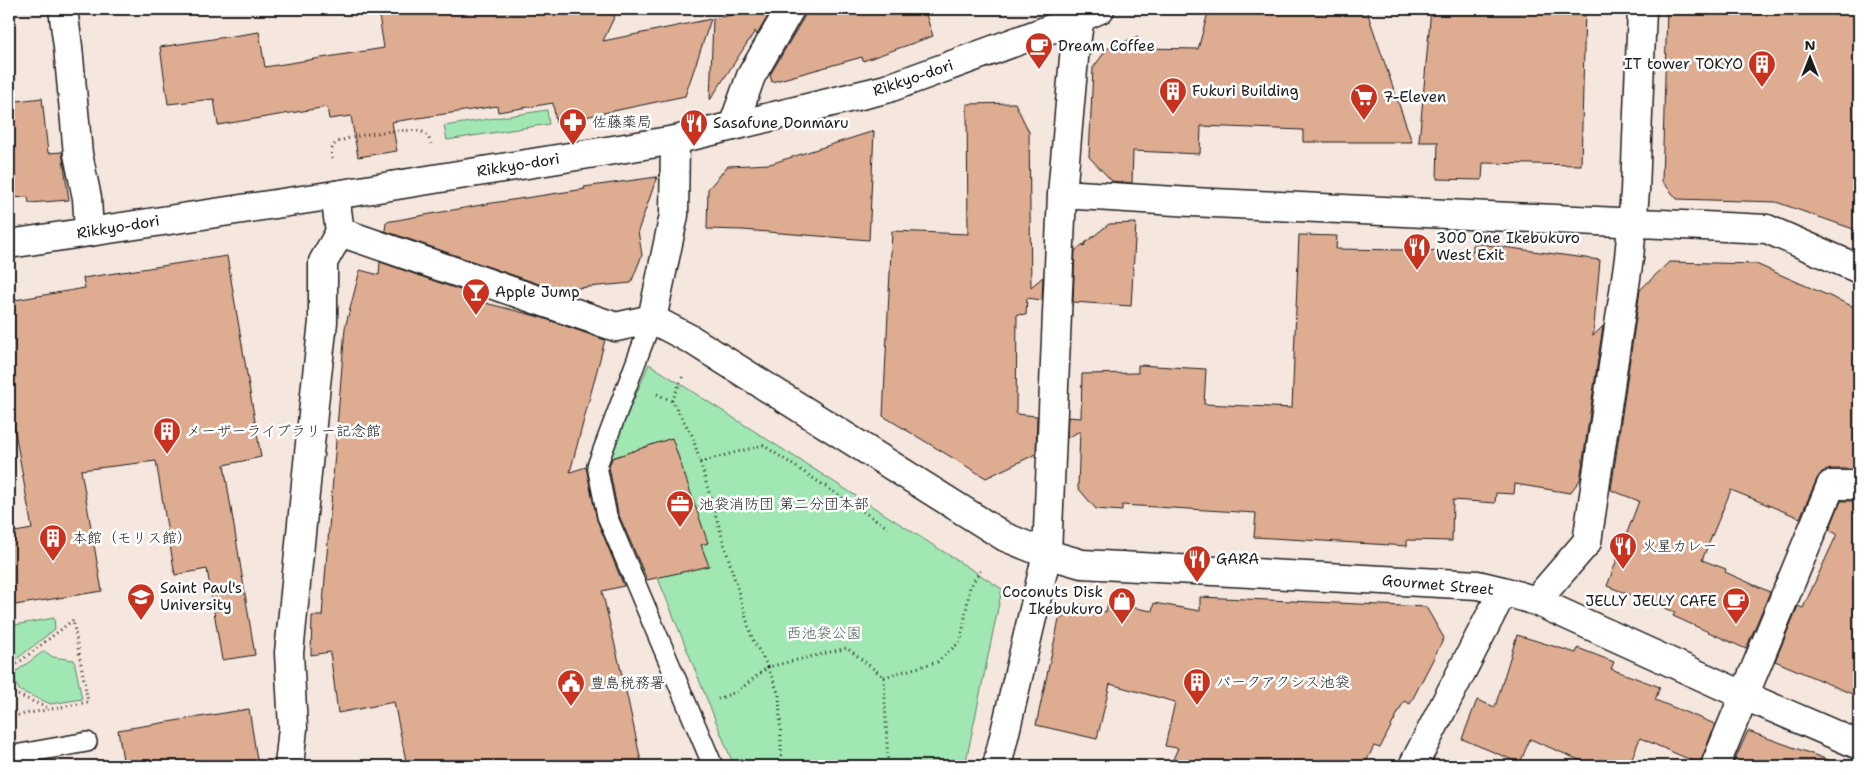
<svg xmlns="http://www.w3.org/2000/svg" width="1868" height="775" font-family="'Shantell Sans','Klee One',sans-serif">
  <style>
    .green { fill: #a1e7b3; stroke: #5e8268 }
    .building { fill: #deac91; stroke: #1c1c1c }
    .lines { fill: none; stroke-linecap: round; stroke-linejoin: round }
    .service-casing { stroke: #1c1c1c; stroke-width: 22 }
    .minor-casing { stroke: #1c1c1c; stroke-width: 31 }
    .tertiary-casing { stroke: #1c1c1c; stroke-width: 31 }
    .path { stroke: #1c1c1c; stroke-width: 3; stroke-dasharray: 1 4; stroke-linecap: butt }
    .service { stroke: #fff; stroke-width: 19 }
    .minor { stroke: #fff; stroke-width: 28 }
    .tertiary { stroke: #fff; stroke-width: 28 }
    .labels { text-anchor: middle; stroke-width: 5; stroke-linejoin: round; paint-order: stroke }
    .poi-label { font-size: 15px; fill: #1c1c1c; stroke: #fff; text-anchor: start }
    .street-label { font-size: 15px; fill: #1c1c1c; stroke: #fff }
    .park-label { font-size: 15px; fill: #4b6351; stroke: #fff }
  </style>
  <rect width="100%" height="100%" fill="#f5e6de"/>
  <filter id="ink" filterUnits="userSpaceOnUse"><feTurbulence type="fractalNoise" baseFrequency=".02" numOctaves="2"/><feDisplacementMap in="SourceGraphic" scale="10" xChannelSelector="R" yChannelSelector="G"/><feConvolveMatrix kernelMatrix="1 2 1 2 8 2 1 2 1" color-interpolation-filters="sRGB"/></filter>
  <g filter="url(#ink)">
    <!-- green -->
    <path class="green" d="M 547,110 L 549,124 L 447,140 L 444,126 Z
      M 649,364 L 1002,589 L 965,766 L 734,766 L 609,457 Z
      M 54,618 L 55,629 L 9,665 L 9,626 Z
      M 44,651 L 53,657 L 74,660 L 82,699 L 51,704 L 20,691 L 17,686 L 14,673 Z"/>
    <!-- building -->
    <path class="building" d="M 378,9 L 618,9 L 603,41 L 711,19 L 685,96 L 556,123 L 553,103 L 498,112 L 497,106 L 392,122 L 397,151 L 358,157 L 351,116 L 329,119 L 327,107 L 218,125 L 214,99 L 168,104 L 160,47 L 259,32 L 265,67 L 384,48 Z
      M 748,9 L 772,9 L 757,35 L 755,31 L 710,100 L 713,19 L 749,11 Z
      M 806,9 L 924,9 L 933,36 L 863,61 L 862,57 L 772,82 L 770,75 L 804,17 Z
      M 1209,9 L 1366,9 L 1412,142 L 1303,142 L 1303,130 L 1201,126 L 1200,154 L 1133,151 L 1132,183 L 1112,181 L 1089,157 L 1093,68 L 1107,49 L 1138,36 L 1138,48 L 1198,49 Z
      M 1431,9 L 1585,9 L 1581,165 L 1483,163 L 1482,180 L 1437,179 L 1438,142 L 1419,142 Z
      M 1667,9 L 1859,9 L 1859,231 L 1776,202 L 1677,199 L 1662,181 Z
      M 42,98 L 48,153 L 62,152 L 69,200 L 29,203 L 28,197 L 9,198 L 9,102 Z
      M 1015,103 L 1029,132 L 1031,287 L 1043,277 L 1042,300 L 1027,298 L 1026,315 L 1017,314 L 1016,414 L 1037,416 L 1036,454 L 986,478 L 883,416 L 892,231 L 968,234 L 967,104 Z
      M 874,131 L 869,240 L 743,230 L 707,229 L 708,189 L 728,166 L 770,164 Z
      M 657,177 L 638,231 L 642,255 L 631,283 L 556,290 L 385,231 L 386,222 L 492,203 L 585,189 L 584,187 Z
      M 1136,223 L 1131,306 L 1073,302 L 1075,251 L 1083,244 L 1084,247 L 1085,243 L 1109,224 Z
      M 1299,235 L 1337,236 L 1336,249 L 1473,251 L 1473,243 L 1600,260 L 1593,336 L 1603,326 L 1580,480 L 1570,493 L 1515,484 L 1514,494 L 1496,493 L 1495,503 L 1453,500 L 1452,541 L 1407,540 L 1407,546 L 1254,537 L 1256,513 L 1122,505 L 1122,511 L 1096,509 L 1078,488 L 1080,431 L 1067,438 L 1068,417 L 1081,418 L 1082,374 L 1138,373 L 1138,365 L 1206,369 L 1204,404 L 1292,408 Z
      M 227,256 L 261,457 L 224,465 L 255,655 L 222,660 L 207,569 L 175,575 L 156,461 L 81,470 L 102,591 L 9,606 L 9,533 L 32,529 L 9,397 L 9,301 L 85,288 L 83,278 Z
      M 380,262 L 480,297 L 466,298 L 540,317 L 605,340 L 570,472 L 586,467 L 597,520 L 624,586 L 602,591 L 628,700 L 642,766 L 407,766 L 394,702 L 338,713 L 330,652 L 311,655 L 312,616 L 322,616 L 345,328 L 360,270 L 379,275 Z
      M 1669,262 L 1756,264 L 1859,309 L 1859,469 L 1831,469 L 1822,472 L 1817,479 L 1800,518 L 1731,490 L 1702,560 L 1726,569 L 1725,572 L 1770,592 L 1746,649 L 1673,616 L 1675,612 L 1607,586 L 1639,501 L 1611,490 L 1640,290 Z
      M 672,438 L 708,543 L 701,545 L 709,566 L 647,580 L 618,513 L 609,467 L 612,458 Z
      M 1841,501 L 1859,501 L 1859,697 L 1775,661 L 1798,606 L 1803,608 L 1837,534 L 1829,530 Z
      M 1200,597 L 1426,607 L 1444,638 L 1410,704 L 1404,701 L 1380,748 L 1374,746 L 1364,766 L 1170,766 L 1178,748 L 1165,746 L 1175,702 L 1110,684 L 1097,739 L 1036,725 L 1059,620 L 1082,604 L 1106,612 L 1108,603 L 1152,611 L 1154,603 L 1200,611 Z
      M 1517,635 L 1576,653 L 1578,648 L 1614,662 L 1611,669 L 1660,687 L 1655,700 L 1715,724 L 1700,764 L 1640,738 L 1629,766 L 1593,766 L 1530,739 L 1520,763 L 1462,739 L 1477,700 L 1495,707 Z
      M 249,709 L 258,766 L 124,766 L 118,730 Z
      M 1748,731 L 1834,762 L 1834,766 L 1732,766 Z"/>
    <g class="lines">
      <!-- service casing -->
      <g class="service-casing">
        <path id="service" d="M 652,319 L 597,466 L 607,516 L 713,766
          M 9,756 L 87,742"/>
      </g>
      <!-- minor casing -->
      <g class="minor-casing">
        <path id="minor" d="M 63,9 L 68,47 L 78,154 L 87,198 L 89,232
          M 733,126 L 751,76 L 790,9
          M 1062,194 L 1192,202 L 1767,229 L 1859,269
          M 335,195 L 340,232 L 616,327 L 652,319 L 692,340 L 1005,537 L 1047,554 L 1082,564 L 1478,585 L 1503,591 L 1536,601 L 1745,696 L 1859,745
          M 652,319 L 674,215 L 675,140
          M 1536,601 L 1587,542 L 1629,258 L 1635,191 L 1642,9
          M 289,766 L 293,728 L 289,653 L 316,384 L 323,322 L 323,262 L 340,232
          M 997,766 L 1047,554 L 1062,194 L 1074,58 L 1081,9
          M 1413,766 L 1503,591
          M 1715,766 L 1831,485 L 1859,485"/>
      </g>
      <!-- tertiary casing -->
      <g class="tertiary-casing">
        <path id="tertiary" d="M 9,244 L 335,195 L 675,140 L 886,89 L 1078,19 L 1100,9"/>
      </g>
      <!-- path -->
      <path class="path" d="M 332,159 C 331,154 331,149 334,145 C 342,135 410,127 422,132 C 427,134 429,138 431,144
        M 657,394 L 672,401 L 692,435 L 752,638 L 768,667 L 738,691 L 718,699
        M 672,401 L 683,376
        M 700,462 L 763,445 L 888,528
        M 9,670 L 73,620 L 88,702 L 9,717
        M 884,677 L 937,662 L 961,641 L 970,587 L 982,568
        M 9,682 L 9,692
        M 9,691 L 50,709
        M 782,766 L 779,695 L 768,667 L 847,648 L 884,677 L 888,766"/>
      <!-- service -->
      <use href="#service" class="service"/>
      <!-- minor -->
      <use href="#minor" class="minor"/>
      <!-- tertiary -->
      <use href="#tertiary" class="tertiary"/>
    </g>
  </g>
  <!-- icons -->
  <defs>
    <g id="cafe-pin" transform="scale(1.4375)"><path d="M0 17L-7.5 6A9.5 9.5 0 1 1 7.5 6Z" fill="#c8321e" stroke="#fff"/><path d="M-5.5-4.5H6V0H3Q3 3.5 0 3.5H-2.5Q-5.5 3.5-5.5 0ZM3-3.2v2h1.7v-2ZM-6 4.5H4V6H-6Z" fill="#fff"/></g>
    <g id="building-pin" transform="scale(1.4375)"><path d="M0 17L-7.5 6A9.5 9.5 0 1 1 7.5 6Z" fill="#c8321e" stroke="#fff"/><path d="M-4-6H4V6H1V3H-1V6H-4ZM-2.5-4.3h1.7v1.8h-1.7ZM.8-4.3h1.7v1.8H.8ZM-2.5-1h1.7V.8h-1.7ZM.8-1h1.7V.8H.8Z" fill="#fff"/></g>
    <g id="supermarket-pin" transform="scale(1.4375)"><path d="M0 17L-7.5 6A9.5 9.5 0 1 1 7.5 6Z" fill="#c8321e" stroke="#fff"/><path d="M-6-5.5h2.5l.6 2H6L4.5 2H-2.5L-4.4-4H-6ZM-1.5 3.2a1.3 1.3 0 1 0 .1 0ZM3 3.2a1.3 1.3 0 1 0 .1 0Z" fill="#fff"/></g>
    <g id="pharmacy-pin" transform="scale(1.4375)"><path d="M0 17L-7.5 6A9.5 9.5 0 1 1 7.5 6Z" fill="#c8321e" stroke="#fff"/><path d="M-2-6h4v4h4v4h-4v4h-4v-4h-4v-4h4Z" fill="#fff"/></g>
    <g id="restaurant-pin" transform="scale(1.4375)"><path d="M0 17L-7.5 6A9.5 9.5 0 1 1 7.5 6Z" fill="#c8321e" stroke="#fff"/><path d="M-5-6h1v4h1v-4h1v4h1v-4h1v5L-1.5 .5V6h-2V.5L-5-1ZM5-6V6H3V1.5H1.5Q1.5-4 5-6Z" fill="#fff"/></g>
    <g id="bar-pin" transform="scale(1.4375)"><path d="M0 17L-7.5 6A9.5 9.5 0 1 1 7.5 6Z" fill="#c8321e" stroke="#fff"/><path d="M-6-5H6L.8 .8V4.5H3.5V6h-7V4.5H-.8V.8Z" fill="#fff"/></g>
    <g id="office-pin" transform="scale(1.4375)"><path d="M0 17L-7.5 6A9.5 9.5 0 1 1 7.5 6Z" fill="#c8321e" stroke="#fff"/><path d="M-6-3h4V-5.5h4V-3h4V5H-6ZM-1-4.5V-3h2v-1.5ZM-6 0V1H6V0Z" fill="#fff"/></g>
    <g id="university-pin" transform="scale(1.4375)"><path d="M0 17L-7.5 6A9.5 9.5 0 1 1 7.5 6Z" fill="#c8321e" stroke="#fff"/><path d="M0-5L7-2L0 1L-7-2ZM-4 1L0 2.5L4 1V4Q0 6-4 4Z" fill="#fff"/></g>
    <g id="shop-pin" transform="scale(1.4375)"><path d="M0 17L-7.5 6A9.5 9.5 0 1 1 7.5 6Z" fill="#c8321e" stroke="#fff"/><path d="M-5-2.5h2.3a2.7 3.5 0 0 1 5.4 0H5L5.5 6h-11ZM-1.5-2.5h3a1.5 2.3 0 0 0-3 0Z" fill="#fff"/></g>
    <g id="civic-pin" transform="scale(1.4375)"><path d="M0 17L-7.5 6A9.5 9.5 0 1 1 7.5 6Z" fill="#c8321e" stroke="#fff"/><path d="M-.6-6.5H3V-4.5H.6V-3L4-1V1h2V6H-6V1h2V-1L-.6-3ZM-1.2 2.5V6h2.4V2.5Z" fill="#fff"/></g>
  </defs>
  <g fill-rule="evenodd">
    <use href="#cafe-pin" x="1039" y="46"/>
    <use href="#building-pin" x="1762" y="64"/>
    <use href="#building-pin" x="1173" y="91"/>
    <use href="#supermarket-pin" x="1364" y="97"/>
    <use href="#pharmacy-pin" x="573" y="122"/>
    <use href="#restaurant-pin" x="694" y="123"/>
    <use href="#restaurant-pin" x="1417" y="247"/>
    <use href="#bar-pin" x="476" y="292"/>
    <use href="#building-pin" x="167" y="431"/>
    <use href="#office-pin" x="680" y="504"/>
    <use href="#building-pin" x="53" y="538"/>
    <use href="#restaurant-pin" x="1623" y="546"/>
    <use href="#restaurant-pin" x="1197" y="559"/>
    <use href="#university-pin" x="141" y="597"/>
    <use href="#shop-pin" x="1122" y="601"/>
    <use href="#cafe-pin" x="1736" y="601"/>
    <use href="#building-pin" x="1197" y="682"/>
    <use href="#civic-pin" x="571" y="683"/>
  </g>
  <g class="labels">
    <!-- poi labels -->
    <g class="poi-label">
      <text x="1058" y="51">Dream Coffee</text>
      <text x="1743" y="69" text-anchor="end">IT tower TOKYO</text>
      <text x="1192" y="96">Fukuri Building</text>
      <text x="1383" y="102">7-Eleven</text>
      <text x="592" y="127">佐藤薬局</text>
      <text x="713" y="128">Sasafune Donmaru</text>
      <text x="1436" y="243">300 One Ikebukuro<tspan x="1436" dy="17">West Exit</tspan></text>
      <text x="495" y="297">Apple Jump</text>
      <text x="186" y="436">メーザーライブラリー記念館</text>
      <text x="699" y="509">池袋消防団 第二分団本部</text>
      <text x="72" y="543">本館（モリス館）</text>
      <text x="1642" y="551">火星カレー</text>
      <text x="1216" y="564">GARA</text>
      <text x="160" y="593">Saint Paul's<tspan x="160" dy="17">University</tspan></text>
      <text x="1103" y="597" text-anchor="end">Coconuts Disk<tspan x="1103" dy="17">Ikebukuro</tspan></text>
      <text x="1717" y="606" text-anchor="end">JELLY JELLY CAFE</text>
      <text x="1216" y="687">パークアクシス池袋</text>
      <text x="590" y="688">豊島税務署</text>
    </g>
    <!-- street labels -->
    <g class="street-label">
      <text transform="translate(913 78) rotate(-19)" y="5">Rikkyo-dori</text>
      <text transform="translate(518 165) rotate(-9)" y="5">Rikkyo-dori</text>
      <text transform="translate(118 227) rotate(-9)" y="5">Rikkyo-dori</text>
      <text transform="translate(1438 585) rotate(5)" y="5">Gourmet Street</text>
    </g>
    <!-- park labels -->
    <g class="park-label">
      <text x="824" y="638">西池袋公園</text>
    </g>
  </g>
  <!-- margin -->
  <rect width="1868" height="775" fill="none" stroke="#fff" stroke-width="30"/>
  <rect x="15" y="15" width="1838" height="745" fill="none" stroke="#1c1c1c" stroke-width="2" filter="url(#ink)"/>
  <!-- north arrow -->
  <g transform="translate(1810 58)" stroke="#ffffff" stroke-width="4" paint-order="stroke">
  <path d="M0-4L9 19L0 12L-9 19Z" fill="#1c1c1c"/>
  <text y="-8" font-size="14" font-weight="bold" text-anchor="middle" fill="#1c1c1c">N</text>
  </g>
</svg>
